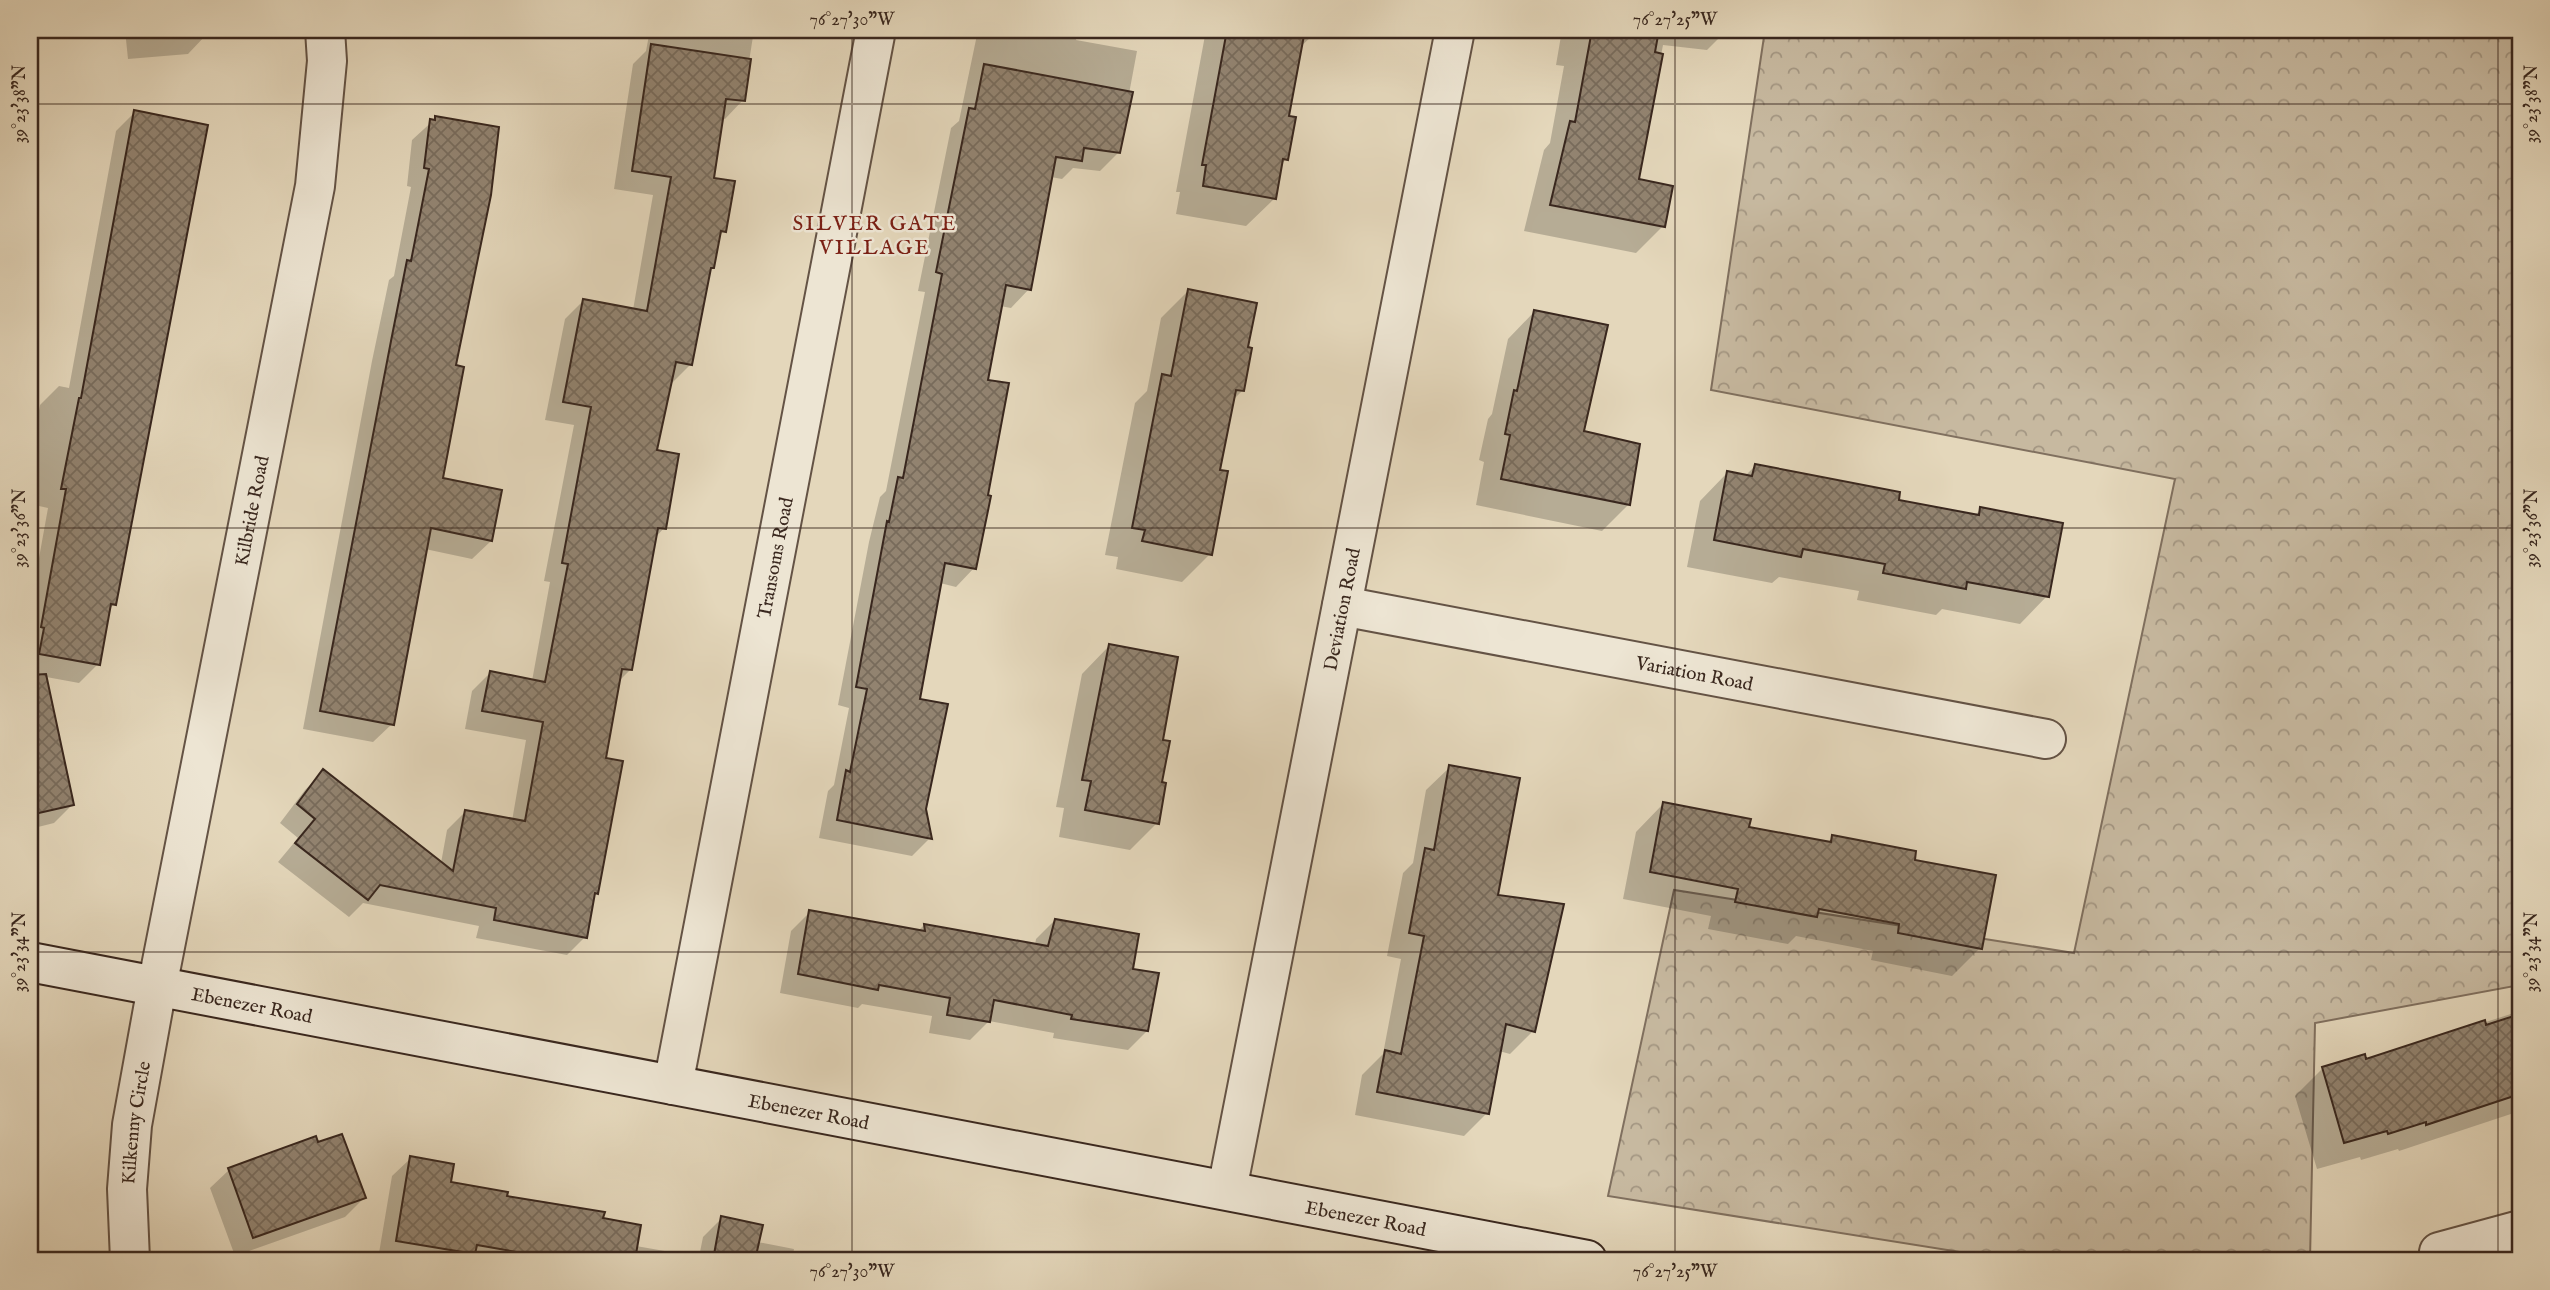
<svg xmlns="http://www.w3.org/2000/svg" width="2550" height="1290" font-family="'IM FELL English',serif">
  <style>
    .forest { fill: url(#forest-crowns); stroke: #80705f; stroke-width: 2 }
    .shadow { fill: #0003 }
    .building { fill: url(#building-cross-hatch); stroke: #39271e; stroke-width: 2 }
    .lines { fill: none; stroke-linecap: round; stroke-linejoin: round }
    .street-casing { stroke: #645345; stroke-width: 42 }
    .secondary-casing { stroke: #39271e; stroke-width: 42 }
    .street { stroke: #ede5d3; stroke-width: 38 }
    .secondary { stroke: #ede5d3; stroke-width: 38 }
    .ticks { fill: none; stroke: #39271e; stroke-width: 2; stroke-opacity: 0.45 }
    .labels { text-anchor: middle; stroke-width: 5; stroke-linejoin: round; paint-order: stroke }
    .street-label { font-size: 19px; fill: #39271e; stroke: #ede5d3 }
    .neighbourhood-label { font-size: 21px; letter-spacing: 2px; fill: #7a1f14; stroke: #ede5d3 }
    .neatline { fill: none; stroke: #39271e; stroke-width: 2.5 }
    .ticks-label { font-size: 18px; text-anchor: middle; fill: #39271e }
  </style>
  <defs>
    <pattern id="forest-crowns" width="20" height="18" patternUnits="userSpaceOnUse" patternTransform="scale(1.75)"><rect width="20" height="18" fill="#c7b9a0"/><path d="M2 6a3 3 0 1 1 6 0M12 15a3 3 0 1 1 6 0" fill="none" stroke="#a39682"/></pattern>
    <pattern id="building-cross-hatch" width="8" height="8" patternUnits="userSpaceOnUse" patternTransform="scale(1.75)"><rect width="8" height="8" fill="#928370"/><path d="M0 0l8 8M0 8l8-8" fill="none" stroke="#786b5b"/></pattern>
  </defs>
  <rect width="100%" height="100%" fill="#e4d7bb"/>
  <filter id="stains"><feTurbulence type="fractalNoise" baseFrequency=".00286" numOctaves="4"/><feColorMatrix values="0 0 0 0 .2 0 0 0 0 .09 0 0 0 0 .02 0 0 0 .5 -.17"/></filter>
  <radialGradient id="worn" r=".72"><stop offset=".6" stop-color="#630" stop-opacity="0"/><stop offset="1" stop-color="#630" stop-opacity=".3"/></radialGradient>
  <!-- forest -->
  <path class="forest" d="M 1765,30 L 2520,30 L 2520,985 L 2315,1023 L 2310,1260 L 2010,1260 L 1608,1196 L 1674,890 L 2074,953 L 2175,479 L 1711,390 Z"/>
  <!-- shadow -->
  <path class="shadow" d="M 125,30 L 206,30 L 206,35 L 188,54 L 128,59 Z
    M 650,30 L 754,30 L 743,100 L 725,119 L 721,118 L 712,179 L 724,231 L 718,237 L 712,267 L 708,272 L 691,364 L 672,383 L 670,382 L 655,452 L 664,528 L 655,538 L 630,670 L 618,682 L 604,760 L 596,893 L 593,897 L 585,937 L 567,955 L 476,938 L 479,926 L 363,903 L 349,917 L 278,862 L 298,838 L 280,823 L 305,790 L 323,772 L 441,863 L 447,830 L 465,812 L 512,821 L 526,740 L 465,729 L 472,691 L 490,673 L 532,681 L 550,582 L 544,581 L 574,425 L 545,420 L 565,319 L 583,301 L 633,310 L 653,195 L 614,189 L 633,64 L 646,51 Z
    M 978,30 L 1078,30 L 1076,40 L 1137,51 L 1118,153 L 1100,171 L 1073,168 L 1062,179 L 1051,177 L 1029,289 L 1011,308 L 1000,306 L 986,381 L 974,568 L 956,587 L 940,583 L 918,700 L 924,809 L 930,838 L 912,856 L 819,838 L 828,791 L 834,785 L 849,708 L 838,705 L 869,542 L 880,497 L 886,491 L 925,292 L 918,291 L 951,128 L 959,121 Z
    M 1206,30 L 1312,30 L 1311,37 L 1299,48 L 1287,118 L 1286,159 L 1280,166 L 1274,199 L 1246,226 L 1176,214 L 1180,192 L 1176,192 Z
    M 1562,30 L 1727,30 L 1707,50 L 1663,45 L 1637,181 L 1663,226 L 1636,253 L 1524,231 L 1544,150 L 1550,143 L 1564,66 L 1556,65 Z
    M 135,112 L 114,604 L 108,611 L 98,664 L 79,683 L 30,674 L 30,608 L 48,508 L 30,504 L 30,460 L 40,405 L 59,386 L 69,388 L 116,131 Z
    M 436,118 L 454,367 L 441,479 L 491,541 L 472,559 L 425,549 L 392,724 L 373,742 L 303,729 L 372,361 L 389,280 L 394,276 L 411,187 L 407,186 L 412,140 Z
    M 1188,291 L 1246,348 L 1243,390 L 1232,401 L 1218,471 L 1210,554 L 1182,582 L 1116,569 L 1118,557 L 1105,555 L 1135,403 L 1147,391 L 1161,318 Z
    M 1534,312 L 1582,432 L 1629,504 L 1602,531 L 1476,505 L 1484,462 L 1479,460 L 1488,419 L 1492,414 L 1508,339 Z
    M 1755,466 L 1897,502 L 1974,516 L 1981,509 L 2047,596 L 2020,624 L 1942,609 L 1936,615 L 1857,600 L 1859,591 L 1779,577 L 1772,583 L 1687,567 L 1700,501 L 1727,473 L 1745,476 Z
    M 1109,646 L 1161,741 L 1157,823 L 1130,850 L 1059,837 L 1064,808 L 1056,807 L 1082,674 Z
    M 57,734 L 73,804 L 54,823 L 30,829 L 30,740 Z
    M 1450,767 L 1496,897 L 1533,1031 L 1510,1054 L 1499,1051 L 1487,1113 L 1464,1136 L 1355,1115 L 1362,1075 L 1383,1054 L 1401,959 L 1387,956 L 1403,873 L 1413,863 L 1426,790 Z
    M 1663,804 L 1747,828 L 1827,843 L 1833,837 L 1980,948 L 1952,976 L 1871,960 L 1873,951 L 1796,936 L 1788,944 L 1708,929 L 1711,916 L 1623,899 L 1636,832 Z
    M 810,912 L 918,931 L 924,925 L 1035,945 L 1036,939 L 1055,920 L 1131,970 L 1147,1031 L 1128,1050 L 1053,1038 L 1054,1033 L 989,1021 L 970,1040 L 929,1033 L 932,1016 L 862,1004 L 858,1008 L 780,993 L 791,931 Z
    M 2520,1011 L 2520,1111 L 2399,1151 L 2398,1149 L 2361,1160 L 2360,1157 L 2317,1169 L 2295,1096 L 2322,1069 L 2363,1057 L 2365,1061 Z
    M 411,1158 L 449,1183 L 601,1219 L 636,1246 L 699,1257 L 703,1237 L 722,1218 L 758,1242 L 794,1249 L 792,1260 L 378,1259 L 392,1176 Z
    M 229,1170 L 364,1198 L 345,1217 L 235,1256 L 210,1188 Z"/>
  <!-- building -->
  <path class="building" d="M 1227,30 L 1305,30 L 1289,116 L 1296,117 L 1288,160 L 1283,159 L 1276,199 L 1203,186 L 1206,165 L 1202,165 Z
    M 1592,30 L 1659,30 L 1655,52 L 1663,54 L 1639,179 L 1673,186 L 1665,227 L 1550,205 L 1570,121 L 1575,122 Z
    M 651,44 L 751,59 L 745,101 L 726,99 L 714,178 L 735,181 L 726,232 L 721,231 L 714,268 L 711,268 L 692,365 L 676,362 L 657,450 L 679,454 L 666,529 L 658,528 L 632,670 L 622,669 L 606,758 L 623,761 L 598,894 L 595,893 L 587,938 L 494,920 L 496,908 L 380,885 L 368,900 L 295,843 L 315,819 L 297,804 L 323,769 L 453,871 L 465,810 L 525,821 L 543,722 L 482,711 L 490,671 L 545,682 L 568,564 L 562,563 L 591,407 L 563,402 L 583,299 L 647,311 L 671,177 L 632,171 Z
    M 984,64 L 1133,92 L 1120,153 L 1084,148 L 1082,161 L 1056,157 L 1031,290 L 1006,285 L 988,380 L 1009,383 L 988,495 L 991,496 L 976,569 L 945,563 L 920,699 L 948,704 L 926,809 L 932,839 L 837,820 L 846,770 L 850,772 L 867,689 L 856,687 L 887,521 L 889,522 L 898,477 L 903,478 L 942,274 L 936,272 L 969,108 L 975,109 Z
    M 134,110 L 208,125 L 116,605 L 111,604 L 100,665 L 39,654 L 44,628 L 41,627 L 66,489 L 61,489 L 79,398 L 81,398 Z
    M 435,116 L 499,127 L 491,195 L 456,365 L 464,367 L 443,478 L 502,490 L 492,541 L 431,528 L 394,725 L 320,711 L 391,341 L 407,260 L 411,261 L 429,169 L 424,168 L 430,119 L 435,120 Z
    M 1188,289 L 1257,303 L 1248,347 L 1252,348 L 1244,391 L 1236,390 L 1220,470 L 1228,471 L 1212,555 L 1142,541 L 1145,530 L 1132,528 L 1162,374 L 1171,376 Z
    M 1534,310 L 1608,325 L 1584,431 L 1640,444 L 1630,505 L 1501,479 L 1510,435 L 1505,434 L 1514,390 L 1517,391 Z
    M 1755,464 L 1900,492 L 1899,500 L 1979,515 L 1980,507 L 2063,523 L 2049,597 L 1967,582 L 1966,589 L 1883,573 L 1885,564 L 1803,549 L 1801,557 L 1714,540 L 1727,471 L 1752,476 Z
    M 1109,644 L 1178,657 L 1163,740 L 1170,741 L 1162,782 L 1166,783 L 1159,824 L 1085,810 L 1091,781 L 1082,780 Z
    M 46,674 L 74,805 L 30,815 L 30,675 Z
    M 1449,765 L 1520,778 L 1498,895 L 1564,904 L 1535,1032 L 1506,1024 L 1489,1114 L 1377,1092 L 1385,1050 L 1401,1054 L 1424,936 L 1409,933 L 1425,848 L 1434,850 Z
    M 1663,802 L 1751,819 L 1749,827 L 1831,842 L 1832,835 L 1916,851 L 1915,860 L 1996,875 L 1982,949 L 1898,933 L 1899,924 L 1819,909 L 1817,917 L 1735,902 L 1738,889 L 1650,872 Z
    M 809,910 L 925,931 L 924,924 L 1048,946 L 1055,919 L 1139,934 L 1133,969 L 1159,973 L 1148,1031 L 1071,1019 L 1072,1015 L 994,1000 L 990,1022 L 947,1015 L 950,998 L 879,985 L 878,990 L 798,974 Z
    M 2520,1014 L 2520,1094 L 2426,1125 L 2426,1122 L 2388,1134 L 2387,1131 L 2344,1143 L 2322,1067 L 2365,1054 L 2366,1059 L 2485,1020 L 2486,1025 Z
    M 342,1134 L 366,1198 L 253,1238 L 228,1168 L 316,1136 L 318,1142 Z
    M 410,1156 L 454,1164 L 451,1182 L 508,1192 L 507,1196 L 605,1212 L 603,1218 L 641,1225 L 635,1260 L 563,1260 L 477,1245 L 475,1254 L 396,1241 Z
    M 721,1216 L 763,1225 L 755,1260 L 713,1260 Z"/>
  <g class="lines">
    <!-- street casing -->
    <g class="street-casing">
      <g id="street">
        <path id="s1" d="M 1342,606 L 2046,739"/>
        <path id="s2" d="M 673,1085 L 876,30"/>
        <path id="s3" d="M 1227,1190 L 1455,30"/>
        <path d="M 2439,1252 L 2520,1230"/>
        <path id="s4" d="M 130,1260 L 127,1189 L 132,1125 L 157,987 L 315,186 L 327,61 L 325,30"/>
      </g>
    </g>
    <!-- secondary casing -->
    <g class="secondary-casing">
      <g id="secondary">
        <path id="s5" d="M 30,962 L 1587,1260"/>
      </g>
    </g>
    <!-- street -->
    <use href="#street" class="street"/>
    <!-- secondary -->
    <use href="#secondary" class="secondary"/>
  </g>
  <!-- ticks -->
  <path class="ticks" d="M 30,30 L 30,1260M 852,30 L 852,1260M 1675,30 L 1675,1260M 2498,30 L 2498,1260M 30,104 L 2520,104M 30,528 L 2520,528M 30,952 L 2520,952"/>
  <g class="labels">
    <!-- street labels -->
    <g class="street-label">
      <text dy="7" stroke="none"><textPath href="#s4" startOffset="761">Kilbride Road</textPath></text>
      <text dy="7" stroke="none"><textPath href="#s2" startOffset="537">Transoms Road</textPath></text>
      <text dy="7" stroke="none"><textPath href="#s3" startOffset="592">Deviation Road</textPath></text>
      <text dy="7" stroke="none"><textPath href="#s1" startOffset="359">Variation Road</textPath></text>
      <text dy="7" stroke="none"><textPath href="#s5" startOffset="226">Ebenezer Road</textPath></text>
      <text dy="7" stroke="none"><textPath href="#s5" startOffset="793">Ebenezer Road</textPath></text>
      <text dy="7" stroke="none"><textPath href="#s4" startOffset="138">Kilkenny Circle</textPath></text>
      <text dy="7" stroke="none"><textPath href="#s5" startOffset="1360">Ebenezer Road</textPath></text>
    </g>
    <!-- neighbourhood labels -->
    <g class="neighbourhood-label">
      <text x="875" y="230">SILVER GATE<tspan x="875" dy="24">VILLAGE</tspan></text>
    </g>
  </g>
  <!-- margin -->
  <rect width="2550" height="1290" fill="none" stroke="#e4d7bb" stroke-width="77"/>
  <rect x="38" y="38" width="2474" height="1214" class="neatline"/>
  <g class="ticks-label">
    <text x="852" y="25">76°27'30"W</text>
    <text x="1675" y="25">76°27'25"W</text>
    <text transform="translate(19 104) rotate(-90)" y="6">39°23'38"N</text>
    <text transform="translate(2531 104) rotate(-90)" y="6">39°23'38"N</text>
    <text transform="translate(19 528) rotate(-90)" y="6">39°23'36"N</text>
    <text transform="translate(2531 528) rotate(-90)" y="6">39°23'36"N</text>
    <text transform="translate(19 952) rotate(-90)" y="6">39°23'34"N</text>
    <text transform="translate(2531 952) rotate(-90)" y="6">39°23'34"N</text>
    <text x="852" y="1277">76°27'30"W</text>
    <text x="1675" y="1277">76°27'25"W</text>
  </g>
  <rect width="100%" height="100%" filter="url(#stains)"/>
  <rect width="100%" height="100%" fill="url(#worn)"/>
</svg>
